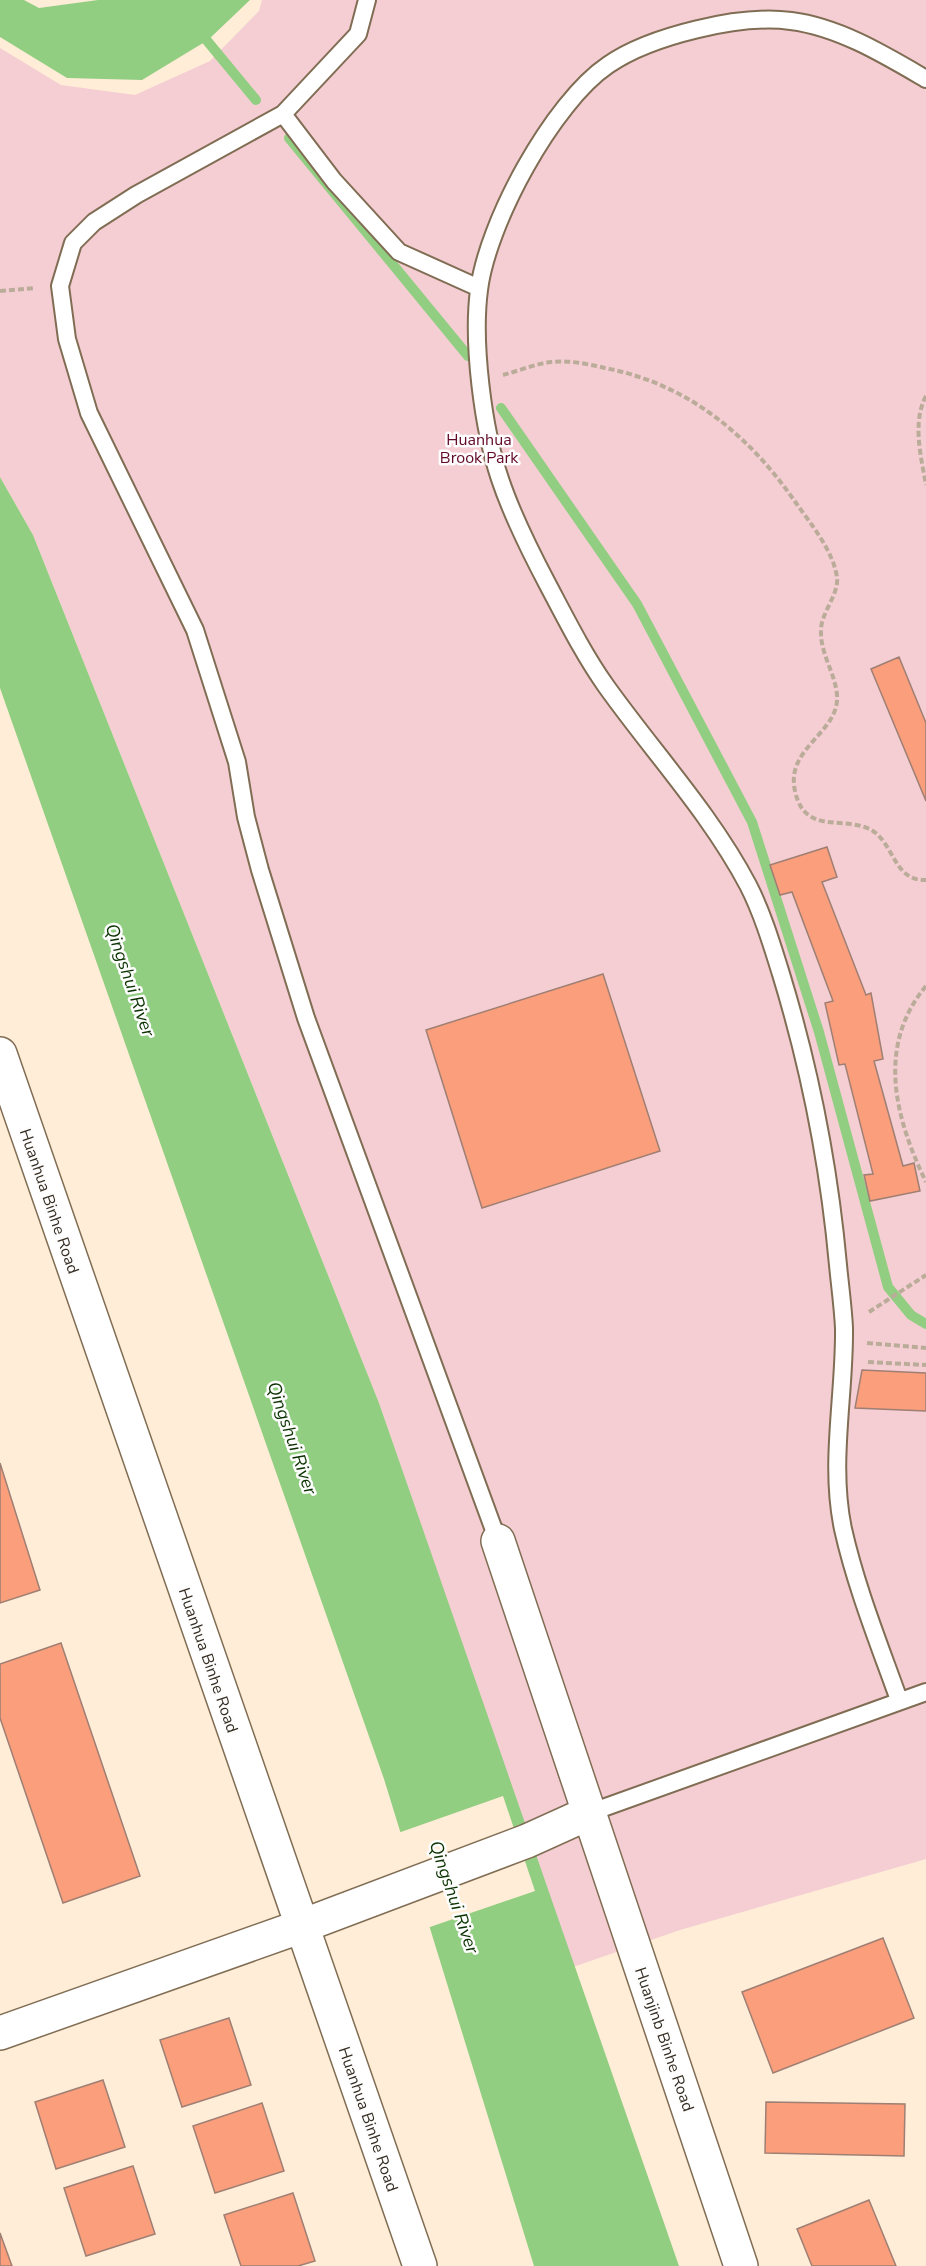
<svg xmlns="http://www.w3.org/2000/svg" width="926" height="2266" font-family="'Nunito Sans',sans-serif">
  <style>
    .green { fill: #f4ced3 }
    .water { fill: #92ce82 }
    .pier { fill: #ffedd7 }
    .lines { fill: none; stroke-linecap: round; stroke-linejoin: round }
    .stream { stroke: #92ce82; stroke-width: 10 }
    .building { fill: #fa9e7b; stroke: #9f7f73; stroke-width: 1.5 }
    .lane-casing { stroke: #806d54; stroke-width: 20 }
    .street-casing { stroke: #806d54; stroke-width: 36 }
    .path { stroke: #bbac9a; stroke-width: 4; stroke-dasharray: 6 3; stroke-linecap: butt }
    .lane { stroke: #fff; stroke-width: 16 }
    .street { stroke: #fff; stroke-width: 33 }
    .labels { text-anchor: middle; stroke-width: 5; stroke-linejoin: round; paint-order: stroke }
    .park-label { font-size: 16px; fill: #620927; stroke: #fdfdfd }
    .street-label { font-size: 16px; fill: #352d22; stroke: #fdfdfd }
    .water-label { font-size: 18px; font-style: italic; fill: #0b3200; stroke: #fdfdfd }
  </style>
  <rect width="100%" height="100%" fill="#ffedd7"/>
  <!-- green -->
  <path class="green" d="M 262,0 L 926,0 L 926,1859 L 680,1930 L 573,1967 L 379,1403 L 33,535 L 0,477 L 0,48 L 61,85 L 135,95 L 210,61 L 259,11 Z"/>
  <!-- water -->
  <path class="water" d="M 0,0 L 24,0 L 39,8 L 98,0 L 250,0 L 208,40 L 142,80 L 67,78 L 0,37 Z
    M 0,477 L 33,535 L 379,1403 L 679,2266 L 534,2266 L 384,1779 L 0,688 Z"/>
  <!-- pier -->
  <path class="pier" d="M 503,1796 L 535,1891 L 427,1928 L 398,1833 Z"/>
  <g class="lines">
    <!-- stream -->
    <path class="stream" d="M 199,31 L 256,100
      M 289,138 L 468,356
      M 501,408 L 637,604 L 752,822 L 819,1032 L 888,1287 L 911,1315 L 926,1324"/>
  </g>
  <!-- building -->
  <path class="building" d="M 899,657 L 926,723 L 926,801 L 871,669 Z
    M 827,847 L 837,877 L 822,882 L 866,995 L 871,993 L 883,1059 L 874,1061 L 903,1166 L 914,1163 L 920,1191 L 870,1201 L 864,1175 L 873,1174 L 845,1064 L 839,1065 L 825,1003 L 833,1001 L 792,892 L 780,895 L 770,865 Z
    M 603,974 L 660,1151 L 482,1208 L 426,1030 Z
    M 862,1370 L 926,1373 L 926,1411 L 855,1408 Z
    M 0,1463 L 40,1590 L 0,1603 Z
    M 61,1643 L 140,1876 L 63,1903 L 0,1718 L 0,1664 Z
    M 883,1938 L 914,2018 L 773,2073 L 742,1992 Z
    M 229,2018 L 251,2085 L 182,2107 L 160,2040 Z
    M 103,2080 L 125,2147 L 56,2169 L 35,2102 Z
    M 766,2102 L 905,2104 L 904,2156 L 765,2153 Z
    M 262,2103 L 284,2171 L 215,2193 L 193,2126 Z
    M 133,2166 L 155,2234 L 86,2256 L 64,2188 Z
    M 293,2193 L 315,2261 L 298,2266 L 241,2266 L 224,2215 Z
    M 869,2200 L 896,2266 L 812,2266 L 797,2229 Z
    M 0,2233 L 12,2266 L 0,2266 Z"/>
  <g class="lines">
    <!-- lane casing -->
    <g class="lane-casing">
      <path id="lane" d="M 367,0 L 358,34 L 283,114 L 136,195 L 94,222 L 73,243 L 60,286 L 67,339 L 89,413 L 195,630 L 237,762 L 246,817 L 260,870 L 306,1018 L 498,1541
        M 283,114 L 334,181 L 399,252 L 479,288
        M 899,1700 C 879,1644 856,1587 843,1529 C 829,1463 845,1394 844,1328 C 843,1307 840,1286 838,1265 C 829,1166 810,1069 781,974 C 772,945 762,912 748,885 C 710,813 653,752 606,686 C 584,655 566,619 548,585 C 530,551 512,515 500,479 C 483,429 472,343 479,290 C 487,224 552,103 608,65 C 650,36 740,14 791,21 C 839,27 885,55 926,79
        M 589,1813 L 926,1692"/>
    </g>
    <!-- street casing -->
    <g class="street-casing">
      <path id="street" d="M 0,1054 L 420,2266
        M 498,1541 L 741,2266
        M 0,2033 L 302,1926 L 527,1841 L 589,1813"/>
    </g>
    <!-- path -->
    <path class="path" d="M 0,291 L 35,288
      M 503,375 C 518,371 535,364 551,362 C 569,360 588,364 605,368 C 688,384 749,435 796,503 C 811,524 834,552 837,578 C 839,594 821,613 821,630 C 820,654 835,672 837,695 C 840,733 785,747 795,791 C 805,837 845,814 873,831 C 895,846 894,881 926,880
      M 926,396 C 912,422 921,457 926,485
      M 926,986 C 876,1046 895,1118 926,1182
      M 869,1312 L 926,1275
      M 867,1343 L 926,1348
      M 868,1362 L 926,1365"/>
    <!-- lane -->
    <use href="#lane" class="lane"/>
    <!-- street -->
    <use href="#street" class="street"/>
  </g>
  <g class="labels">
    <!-- park labels -->
    <g class="park-label">
      <text x="479" y="445">Huanhua<tspan x="479" dy="18">Brook Park</tspan></text>
    </g>
    <!-- street labels -->
    <g class="street-label">
      <text transform="translate(50 1201) rotate(71)" y="6">Huanhua Binhe Road</text>
      <text transform="translate(209 1660) rotate(71)" y="6">Huanhua Binhe Road</text>
      <text transform="translate(665 2039) rotate(71)" y="6">Huanjinb Binhe Road</text>
      <text transform="translate(369 2119) rotate(71)" y="6">Huanhua Binhe Road</text>
    </g>
    <!-- water labels -->
    <g class="water-label">
      <text transform="translate(130 980) rotate(71)" y="6">Qingshui River</text>
      <text transform="translate(292 1438) rotate(71)" y="6">Qingshui River</text>
      <text transform="translate(454 1897) rotate(71)" y="6">Qingshui River</text>
    </g>
  </g>
</svg>
